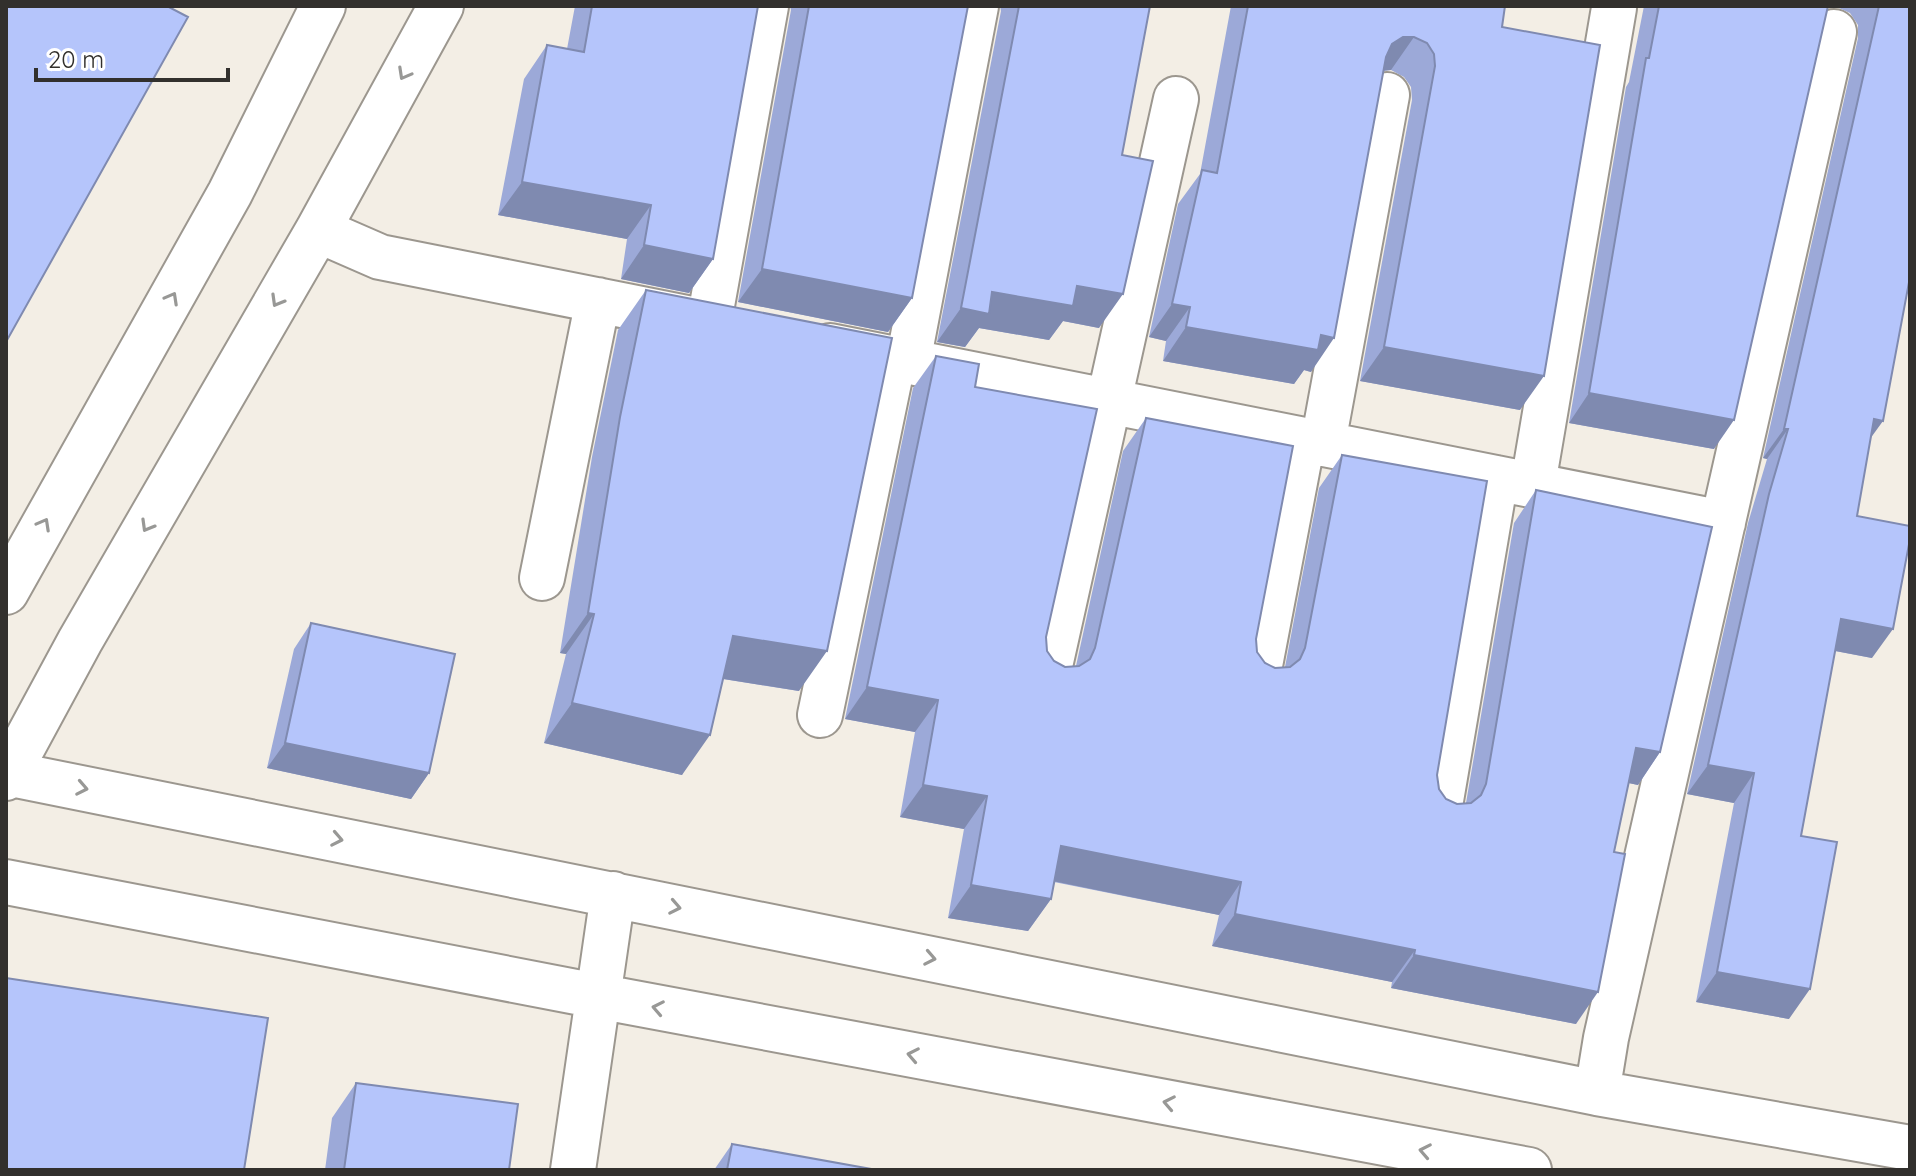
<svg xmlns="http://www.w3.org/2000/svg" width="1916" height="1176" font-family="Quicksand,sans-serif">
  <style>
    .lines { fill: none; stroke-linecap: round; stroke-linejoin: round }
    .minor-casing { stroke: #9c978f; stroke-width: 48 }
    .minor { stroke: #fff; stroke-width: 44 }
    .wall { fill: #9ca9d8 }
    .shaded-wall { fill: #7f8ab0 }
    .building { fill: #b5c5fb; stroke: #7f8ab0; stroke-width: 2 }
    .oneway { stroke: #989896 }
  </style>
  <rect width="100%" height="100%" fill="#f3eee5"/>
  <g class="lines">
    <!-- minor casing -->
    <g class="minor-casing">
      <path id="minor" d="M 318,230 L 380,257 L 692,319
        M 709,322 L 766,6
        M 830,346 L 1723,523
        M 908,362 L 976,6
        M 1323,443 L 1387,95
        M 1533,484 L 1614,8
        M 542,578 L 598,300
        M 6,592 L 230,193 L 323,6
        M 1048,675 L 1176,99
        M 1258,676 L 1303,440
        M 820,715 L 894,358
        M 6,773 L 1597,1093 L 1910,1148
        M 6,778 L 80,641 L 318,230 L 441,6
        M 1439,812 L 1496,478
        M 6,882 L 597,996 L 1529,1170
        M 1597,1093 L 1606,1038 L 1834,32
        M 573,1170 L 613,894"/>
    </g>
    <!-- minor -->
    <use href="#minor" class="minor"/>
  </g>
  <!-- wall -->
  <path class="wall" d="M 575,6 L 758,6 L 713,259 L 689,293 L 621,279 L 627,239 L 498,215 L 524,79 L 547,45 L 567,49 Z
    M 790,6 L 968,6 L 912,298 L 888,332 L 738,302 L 791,10 Z
    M 1000,6 L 1150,6 L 1122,155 L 1099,328 L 1063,321 L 1049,340 L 979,328 L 965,347 L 937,342 L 1001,11 Z
    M 1231,6 L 1505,6 L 1502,27 L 1520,410 L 1360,381 L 1412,100 L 1411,87 L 1404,77 L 1391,70 L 1383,71 L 1311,372 L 1304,370 L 1294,384 L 1163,361 L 1166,341 L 1149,337 L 1178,204 L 1200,174 Z
    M 1644,6 L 1910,6 L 1871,437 L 1857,516 L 1872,658 L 1835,651 L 1801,836 L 1789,1019 L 1696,1002 L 1734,803 L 1687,794 L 1748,523 L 1767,459 L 1763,458 L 1858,38 L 1858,25 L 1850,13 L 1839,8 L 1828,8 L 1714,449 L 1569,423 L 1626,87 L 1629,82 Z
    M 646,290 L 799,691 L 723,679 L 682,775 L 544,743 L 566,654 L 560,653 L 592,457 L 618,330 Z
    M 936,356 L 975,387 L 1046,637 L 1047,651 L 1054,661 L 1065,667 L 1076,666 L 1123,451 L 1146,418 L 1256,639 L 1257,652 L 1265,663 L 1275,668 L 1285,667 L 1319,488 L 1342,455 L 1437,775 L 1439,789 L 1446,799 L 1457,804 L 1466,803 L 1514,523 L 1536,490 L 1660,752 L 1638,785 L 1629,783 L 1576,1024 L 1391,988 L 1392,982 L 1212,946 L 1219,915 L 1054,882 L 1051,899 L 1028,931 L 948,918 L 964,829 L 900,817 L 915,732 L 845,719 L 913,388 Z
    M 311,623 L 429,773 L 411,799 L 267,768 L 294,649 Z
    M 356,1083 L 509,1170 L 325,1170 L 332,1118 Z
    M 732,1144 L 877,1170 L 714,1170 Z"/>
  <!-- shaded-wall -->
  <path class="shaded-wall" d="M 1403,37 L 1414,37 L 1391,70 L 1379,71 L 1392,44 Z
    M 522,182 L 651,205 L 627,239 L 498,215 Z
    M 644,245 L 713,259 L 689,293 L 621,279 Z
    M 762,269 L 912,298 L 888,332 L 738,302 Z
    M 1077,286 L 1123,294 L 1099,328 L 1063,321 L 1049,340 L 979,328 L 965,347 L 937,342 L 961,308 L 992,292 Z
    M 1172,304 L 1190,307 L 1166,341 L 1149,337 Z
    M 1186,327 L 1321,335 L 1334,338 L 1311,372 L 1304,370 L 1294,384 L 1163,361 Z
    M 1384,347 L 1544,376 L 1520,410 L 1360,381 Z
    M 1589,393 L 1734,420 L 1714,449 L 1569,423 Z
    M 1874,419 L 1883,421 L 1862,450 Z
    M 1784,429 L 1788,429 L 1767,459 L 1763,458 Z
    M 588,613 L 594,614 L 566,654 L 560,653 Z
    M 1841,619 L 1893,629 L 1872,658 L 1820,648 Z
    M 733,636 L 827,651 L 799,691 L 705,676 Z
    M 867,687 L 938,700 L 915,732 L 845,719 Z
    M 572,703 L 710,735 L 682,775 L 544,743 Z
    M 285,743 L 429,773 L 411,799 L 267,768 Z
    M 1636,748 L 1660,752 L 1638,785 L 1614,780 Z
    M 1708,765 L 1754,773 L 1734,803 L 1687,794 Z
    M 923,785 L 987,796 L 964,829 L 900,817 Z
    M 1061,846 L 1241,882 L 1219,915 L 1038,878 Z
    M 971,885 L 1051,899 L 1028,931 L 948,918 Z
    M 1235,914 L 1415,950 L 1392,982 L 1212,946 Z
    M 1414,955 L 1598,992 L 1576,1024 L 1391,988 Z
    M 1717,972 L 1810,989 L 1789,1019 L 1696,1002 Z"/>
  <!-- building -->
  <path class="building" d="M 6,6 L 167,6 L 188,17 L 6,342 Z
    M 592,6 L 758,6 L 713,259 L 644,245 L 651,205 L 522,182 L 547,45 L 584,52 Z
    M 809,6 L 968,6 L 912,298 L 762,269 Z
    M 1019,6 L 1150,6 L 1122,155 L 1153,161 L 1123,294 L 1077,286 L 1073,306 L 992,292 L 989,314 L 961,308 Z
    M 1248,6 L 1505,6 L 1502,27 L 1600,45 L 1544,376 L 1384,347 L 1435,66 L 1434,54 L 1427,43 L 1414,37 L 1403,37 L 1392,44 L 1386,57 L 1334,338 L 1321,335 L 1318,350 L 1186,327 L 1190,307 L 1172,304 L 1202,170 L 1217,173 Z
    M 1659,6 L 1828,6 L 1734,420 L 1589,393 L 1646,58 L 1649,58 Z
    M 1879,6 L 1910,6 L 1910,277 L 1883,421 L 1874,419 L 1857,516 L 1910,526 L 1910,539 L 1893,629 L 1841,619 L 1801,836 L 1837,842 L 1810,989 L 1717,972 L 1754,773 L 1708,765 L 1769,494 L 1788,429 L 1784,429 Z
    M 646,290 L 892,338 L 827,651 L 733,636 L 710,735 L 572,703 L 594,614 L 588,613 L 620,417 Z
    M 936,356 L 979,364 L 975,387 L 1097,409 L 1046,637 L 1047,651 L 1054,661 L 1065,667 L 1079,666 L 1090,659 L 1095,648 L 1146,418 L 1293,446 L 1256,639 L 1257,652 L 1265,663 L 1275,668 L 1290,667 L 1300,659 L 1305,648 L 1342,455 L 1487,481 L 1437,775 L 1439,789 L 1446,799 L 1457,804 L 1471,803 L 1481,795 L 1486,784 L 1536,490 L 1712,527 L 1660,752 L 1636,748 L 1614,852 L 1625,854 L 1598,992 L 1414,955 L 1415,950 L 1235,914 L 1241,882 L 1061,846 L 1051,899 L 971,885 L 987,796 L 923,785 L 938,700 L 867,687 Z
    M 311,623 L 455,654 L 429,773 L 285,743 Z
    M 6,978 L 268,1018 L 244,1170 L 6,1170 Z
    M 356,1083 L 518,1104 L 509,1170 L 344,1170 Z
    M 732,1144 L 877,1170 L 727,1170 Z"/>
  <!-- one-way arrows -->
  <defs><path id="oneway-chevron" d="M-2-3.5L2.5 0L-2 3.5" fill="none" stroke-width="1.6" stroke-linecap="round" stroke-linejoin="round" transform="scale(2)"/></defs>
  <g class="oneway">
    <use href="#oneway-chevron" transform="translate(404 74) rotate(119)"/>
    <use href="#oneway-chevron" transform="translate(172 298) rotate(-61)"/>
    <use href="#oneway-chevron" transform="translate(277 301) rotate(120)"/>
    <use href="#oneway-chevron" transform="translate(44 524) rotate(-61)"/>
    <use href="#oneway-chevron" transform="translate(147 526) rotate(120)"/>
    <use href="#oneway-chevron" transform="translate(82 788) rotate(11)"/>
    <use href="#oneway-chevron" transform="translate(337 839) rotate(11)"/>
    <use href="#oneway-chevron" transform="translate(675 907) rotate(11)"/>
    <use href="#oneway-chevron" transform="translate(930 958) rotate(11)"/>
    <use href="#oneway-chevron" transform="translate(658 1008) rotate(-169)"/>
    <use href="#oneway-chevron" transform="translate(913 1055) rotate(-169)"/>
    <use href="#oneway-chevron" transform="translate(1169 1103) rotate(-169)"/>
    <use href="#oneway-chevron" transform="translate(1425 1151) rotate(-169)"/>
  </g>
  <!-- border -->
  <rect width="1916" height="1176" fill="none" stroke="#32302d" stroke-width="16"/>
  <!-- scale -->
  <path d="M36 68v12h192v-12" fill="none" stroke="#32302d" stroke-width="4"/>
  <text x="48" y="68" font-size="24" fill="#32302d" stroke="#ffffff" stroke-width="6" paint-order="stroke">20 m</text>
</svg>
